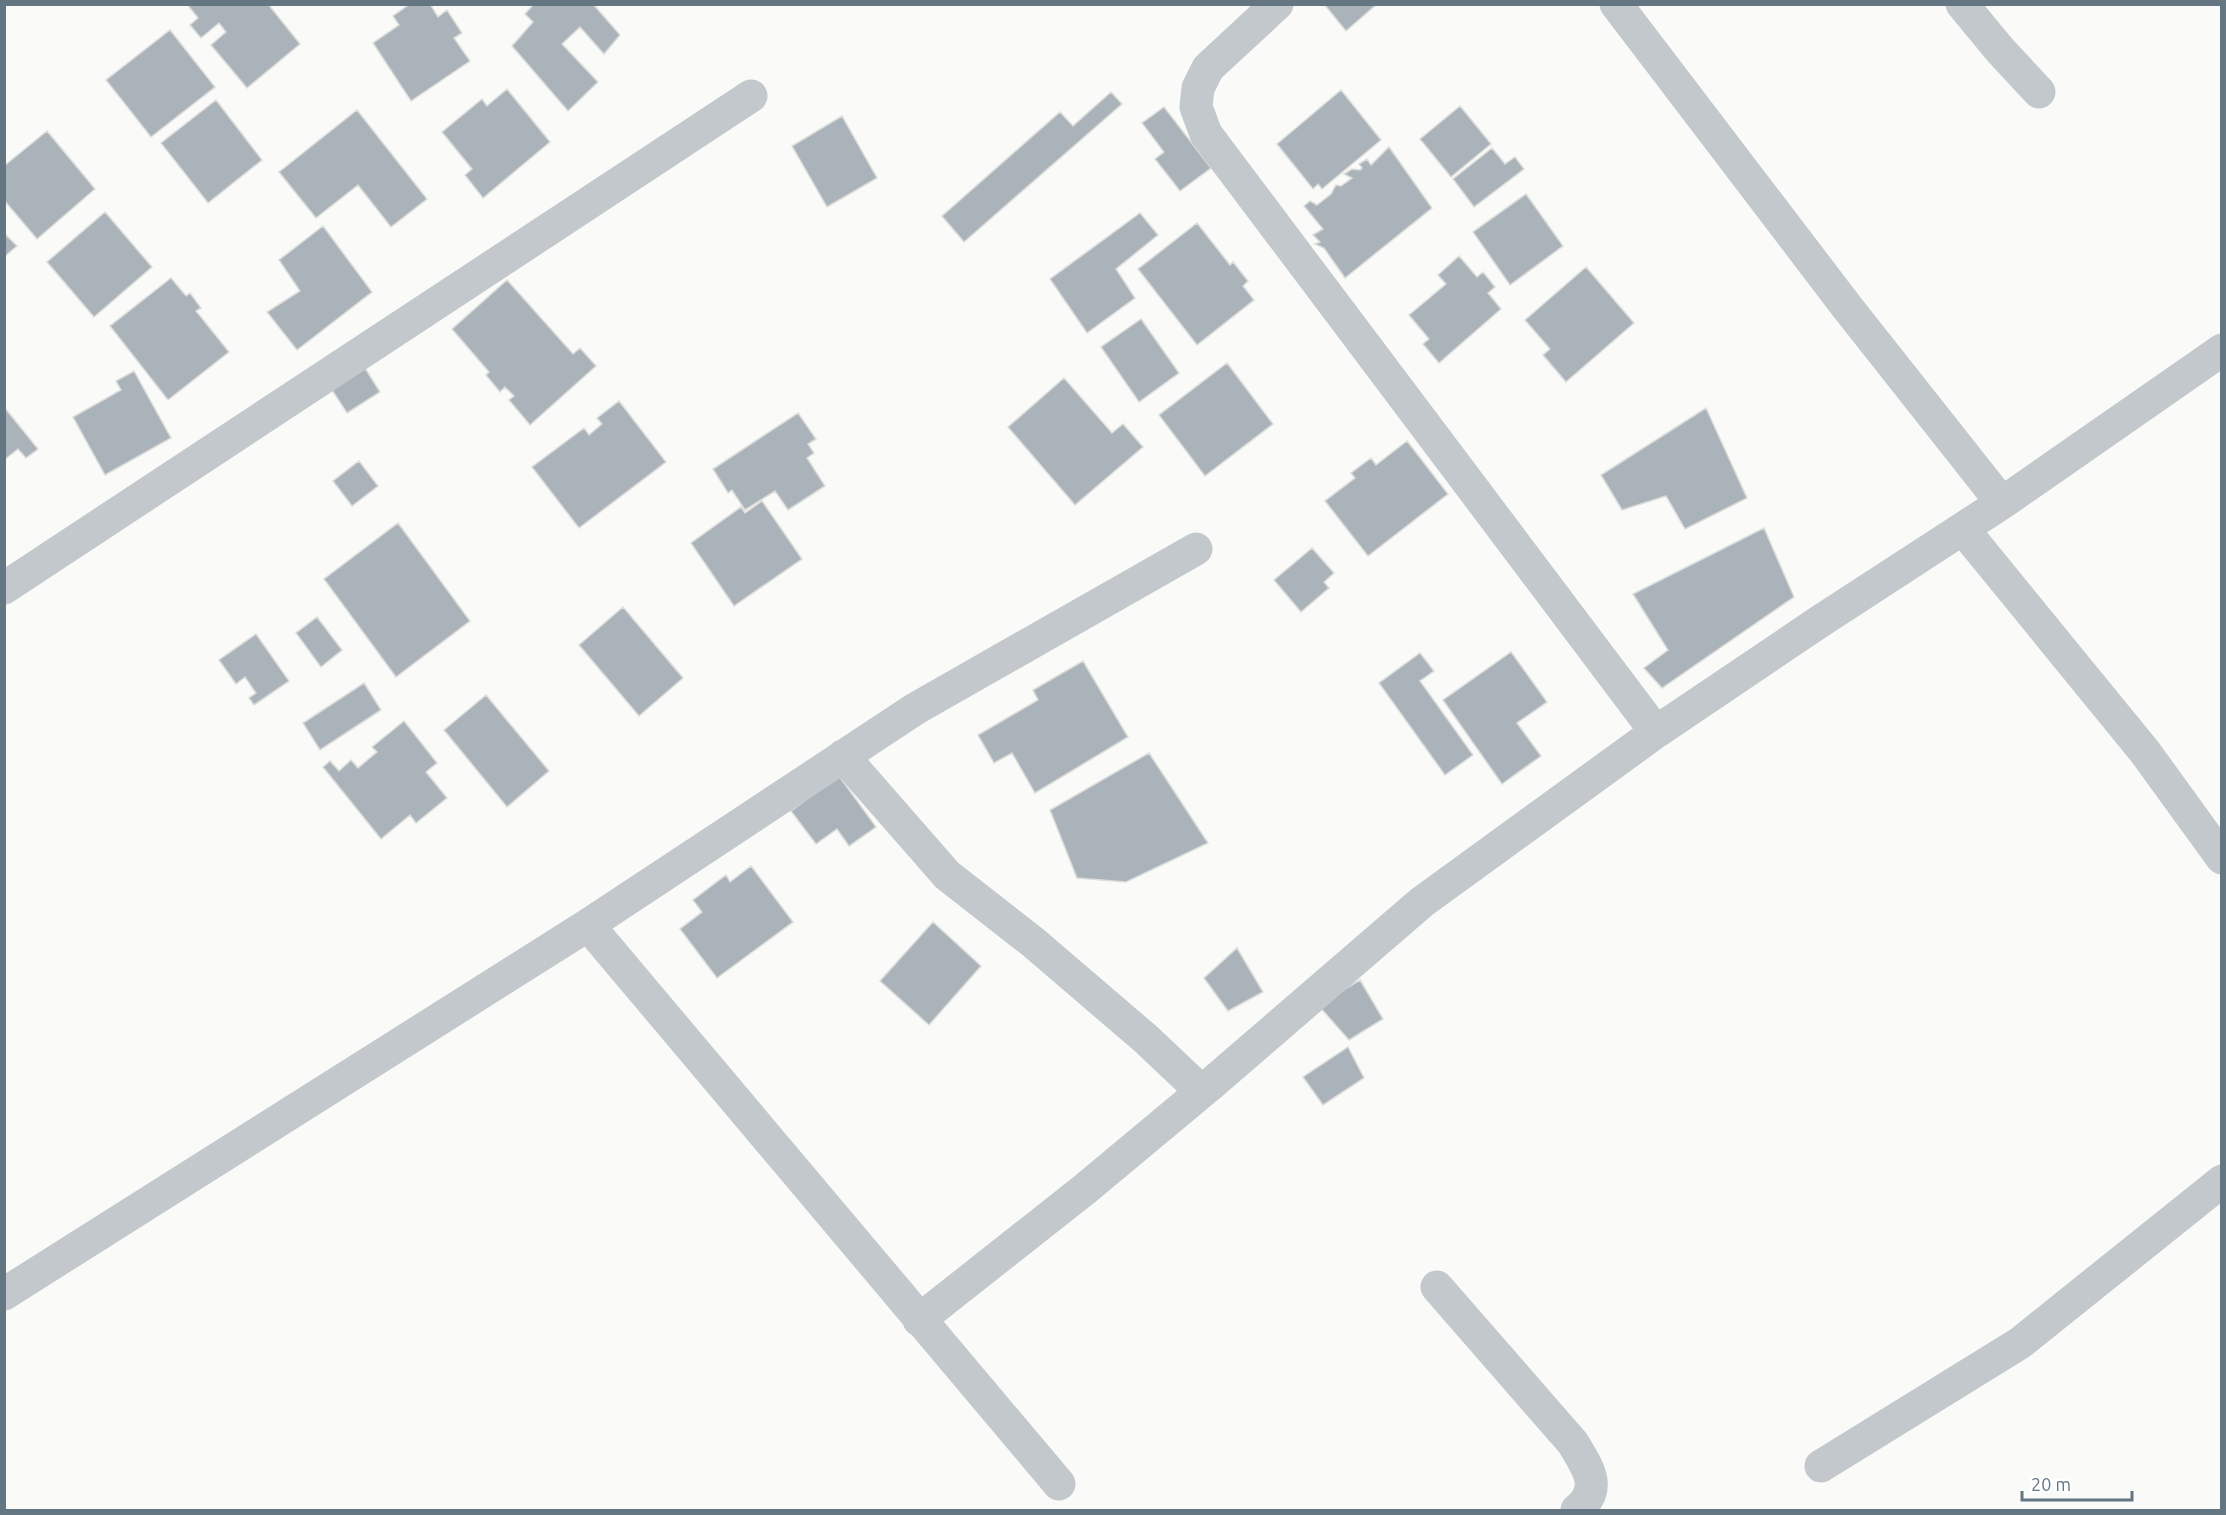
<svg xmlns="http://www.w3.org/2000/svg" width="2226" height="1515" font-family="Ubuntu,sans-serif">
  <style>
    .building { fill: #aab3b9; stroke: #dcdcda; stroke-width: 1.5 }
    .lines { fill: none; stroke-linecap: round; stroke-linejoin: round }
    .street { stroke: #c3c8cc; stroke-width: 33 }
  </style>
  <rect width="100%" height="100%" fill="#fafaf8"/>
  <!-- building -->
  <path class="building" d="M 187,4 L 268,4 L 300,44 L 247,88 L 211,45 L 226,32 L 219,23 L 201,38 L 190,25 L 198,18 Z
    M 410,4 L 430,4 L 438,17 L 447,10 L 462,33 L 454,38 L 470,61 L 411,101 L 373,43 L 399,25 L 393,16 Z
    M 534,4 L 593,4 L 620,35 L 604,54 L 580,27 L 562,44 L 598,82 L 568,111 L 512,46 L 533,22 L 525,14 Z
    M 1324,4 L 1377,4 L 1346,31 Z
    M 170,30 L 215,87 L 151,137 L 106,80 Z
    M 507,89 L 550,142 L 483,198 L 465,175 L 472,169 L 442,132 L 482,99 L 487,106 Z
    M 1341,90 L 1381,140 L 1322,189 L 1318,184 L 1313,189 L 1277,144 Z
    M 1111,92 L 1122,104 L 964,242 L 942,216 L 1060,112 L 1073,126 Z
    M 216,100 L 262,160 L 208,203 L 161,143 Z
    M 1460,106 L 1491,144 L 1451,177 L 1420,139 Z
    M 1164,107 L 1211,168 L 1180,191 L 1155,159 L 1164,152 L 1142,123 Z
    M 357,110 L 427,199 L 391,227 L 358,185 L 316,218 L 279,172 Z
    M 842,116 L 877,178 L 827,207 L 792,146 Z
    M 47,131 L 95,189 L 37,239 L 4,200 L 4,166 Z
    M 1389,147 L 1432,208 L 1345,278 L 1324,248 L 1315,244 L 1320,242 L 1313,235 L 1323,229 L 1304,206 L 1310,201 L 1317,205 L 1331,194 L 1336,185 L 1341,186 L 1352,178 L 1344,174 L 1352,169 L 1360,170 L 1362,168 L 1359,164 L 1367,159 L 1371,165 Z
    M 1492,148 L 1505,164 L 1515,157 L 1524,169 L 1474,207 L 1453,179 Z
    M 1526,194 L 1563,246 L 1510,285 L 1473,232 Z
    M 105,212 L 152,267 L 94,317 L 47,262 Z
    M 1140,213 L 1158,235 L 1116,269 L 1135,298 L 1087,333 L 1050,279 Z
    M 1197,223 L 1230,265 L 1233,262 L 1248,281 L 1243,286 L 1254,300 L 1197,345 L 1138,269 Z
    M 323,226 L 372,292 L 297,350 L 267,312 L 300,291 L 279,260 Z
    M 4,233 L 17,246 L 4,257 Z
    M 1459,256 L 1477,277 L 1483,272 L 1495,287 L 1488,293 L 1501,309 L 1439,363 L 1423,344 L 1429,339 L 1409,315 L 1446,284 L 1438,275 Z
    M 1586,267 L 1634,323 L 1566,382 L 1543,355 L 1550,349 L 1525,320 Z
    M 171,278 L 186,296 L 190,293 L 201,308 L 196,311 L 229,352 L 168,400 L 110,326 Z
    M 507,280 L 573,354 L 580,348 L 596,366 L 530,425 L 509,400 L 514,396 L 505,387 L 500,392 L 486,375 L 489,372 L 452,329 Z
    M 1141,319 L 1179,373 L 1139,402 L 1101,347 Z
    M 1227,363 L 1273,424 L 1205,476 L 1159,415 Z
    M 363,365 L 380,392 L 347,413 L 330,387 Z
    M 134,371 L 171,438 L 105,475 L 73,417 L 121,390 L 116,381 Z
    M 1064,378 L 1112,433 L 1123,424 L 1143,447 L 1075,505 L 1008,427 Z
    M 619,401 L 666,462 L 579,528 L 532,467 L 584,428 L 589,435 L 602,424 L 597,418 Z
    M 4,407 L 38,449 L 26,458 L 18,449 L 4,460 Z
    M 1706,408 L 1747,498 L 1685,529 L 1666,496 L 1622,510 L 1601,475 Z
    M 798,413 L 816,439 L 808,444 L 814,453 L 807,458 L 825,486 L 788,510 L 775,491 L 745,510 L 732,490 L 728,493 L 713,469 Z
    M 1407,441 L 1448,494 L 1368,556 L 1325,501 L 1355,478 L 1351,473 L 1371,458 L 1376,465 Z
    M 359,461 L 378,486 L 352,506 L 333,481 Z
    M 762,501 L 802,559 L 734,606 L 691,543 L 741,507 L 745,513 Z
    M 398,523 L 470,621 L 396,677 L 324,579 Z
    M 1764,528 L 1794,597 L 1662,688 L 1644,668 L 1668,650 L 1633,594 Z
    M 1312,548 L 1334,573 L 1324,582 L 1329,588 L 1301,612 L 1274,580 Z
    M 623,607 L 683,678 L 639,716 L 579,645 Z
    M 317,617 L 342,650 L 321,667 L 296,633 Z
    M 256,634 L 289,681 L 254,705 L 249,698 L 256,693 L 245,677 L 236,684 L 219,660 Z
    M 1511,652 L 1547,702 L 1517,723 L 1541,756 L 1502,784 L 1443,700 Z
    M 1420,653 L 1434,671 L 1420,681 L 1473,755 L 1445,775 L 1379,683 Z
    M 1083,661 L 1128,737 L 1035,793 L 1012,753 L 994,763 L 978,735 L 1038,700 L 1033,690 Z
    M 364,683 L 381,710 L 320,750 L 303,723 Z
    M 486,695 L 549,771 L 507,807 L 444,730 Z
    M 404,721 L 437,763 L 426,772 L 447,798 L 416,823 L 410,815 L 381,839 L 323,767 L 330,761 L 339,771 L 351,760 L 358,768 L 377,752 L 372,747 Z
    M 1149,753 L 1208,843 L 1126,882 L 1077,878 L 1050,810 Z
    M 839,776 L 876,827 L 849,846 L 837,829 L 816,844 L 791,811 Z
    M 751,866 L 793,922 L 717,978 L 680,929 L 702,912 L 693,900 L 726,875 L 730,882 Z
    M 933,922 L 981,966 L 929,1025 L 880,981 Z
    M 1237,948 L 1263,992 L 1228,1011 L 1204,978 Z
    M 1360,980 L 1383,1019 L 1349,1040 L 1318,1005 Z
    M 1348,1047 L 1364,1078 L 1323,1105 L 1303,1077 Z"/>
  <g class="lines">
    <!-- street -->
    <path class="street" d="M 1277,4 L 1208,68 L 1198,88 L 1196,107 L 1206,134 L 1656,732
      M 1616,4 L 1847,307 L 2002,503
      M 1962,4 L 2000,50 L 2039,92
      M 1963,529 L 2145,752 L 2222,858
      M 4,588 L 751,96
      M 843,756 L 947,875 L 1034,943 L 1146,1039 L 1201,1091
      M 588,925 L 1059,1484
      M 1437,1287 L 1573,1443 C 1587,1467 1604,1488 1577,1510
      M 4,1294 L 588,925 L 915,709 L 1196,549
      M 919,1320 L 1085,1189 L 1211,1084 L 1422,902 L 1656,732 L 1819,622 L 2002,503 L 2222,350
      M 1821,1466 L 2020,1343 L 2222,1181"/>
  </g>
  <!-- border -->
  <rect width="2226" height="1515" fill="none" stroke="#657683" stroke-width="12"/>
  <!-- scale -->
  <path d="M2022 1491v9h110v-9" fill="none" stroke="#657683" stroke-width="3"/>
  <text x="2031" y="1491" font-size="18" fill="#657683" stroke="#ffffff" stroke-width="4.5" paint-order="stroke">20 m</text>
</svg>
